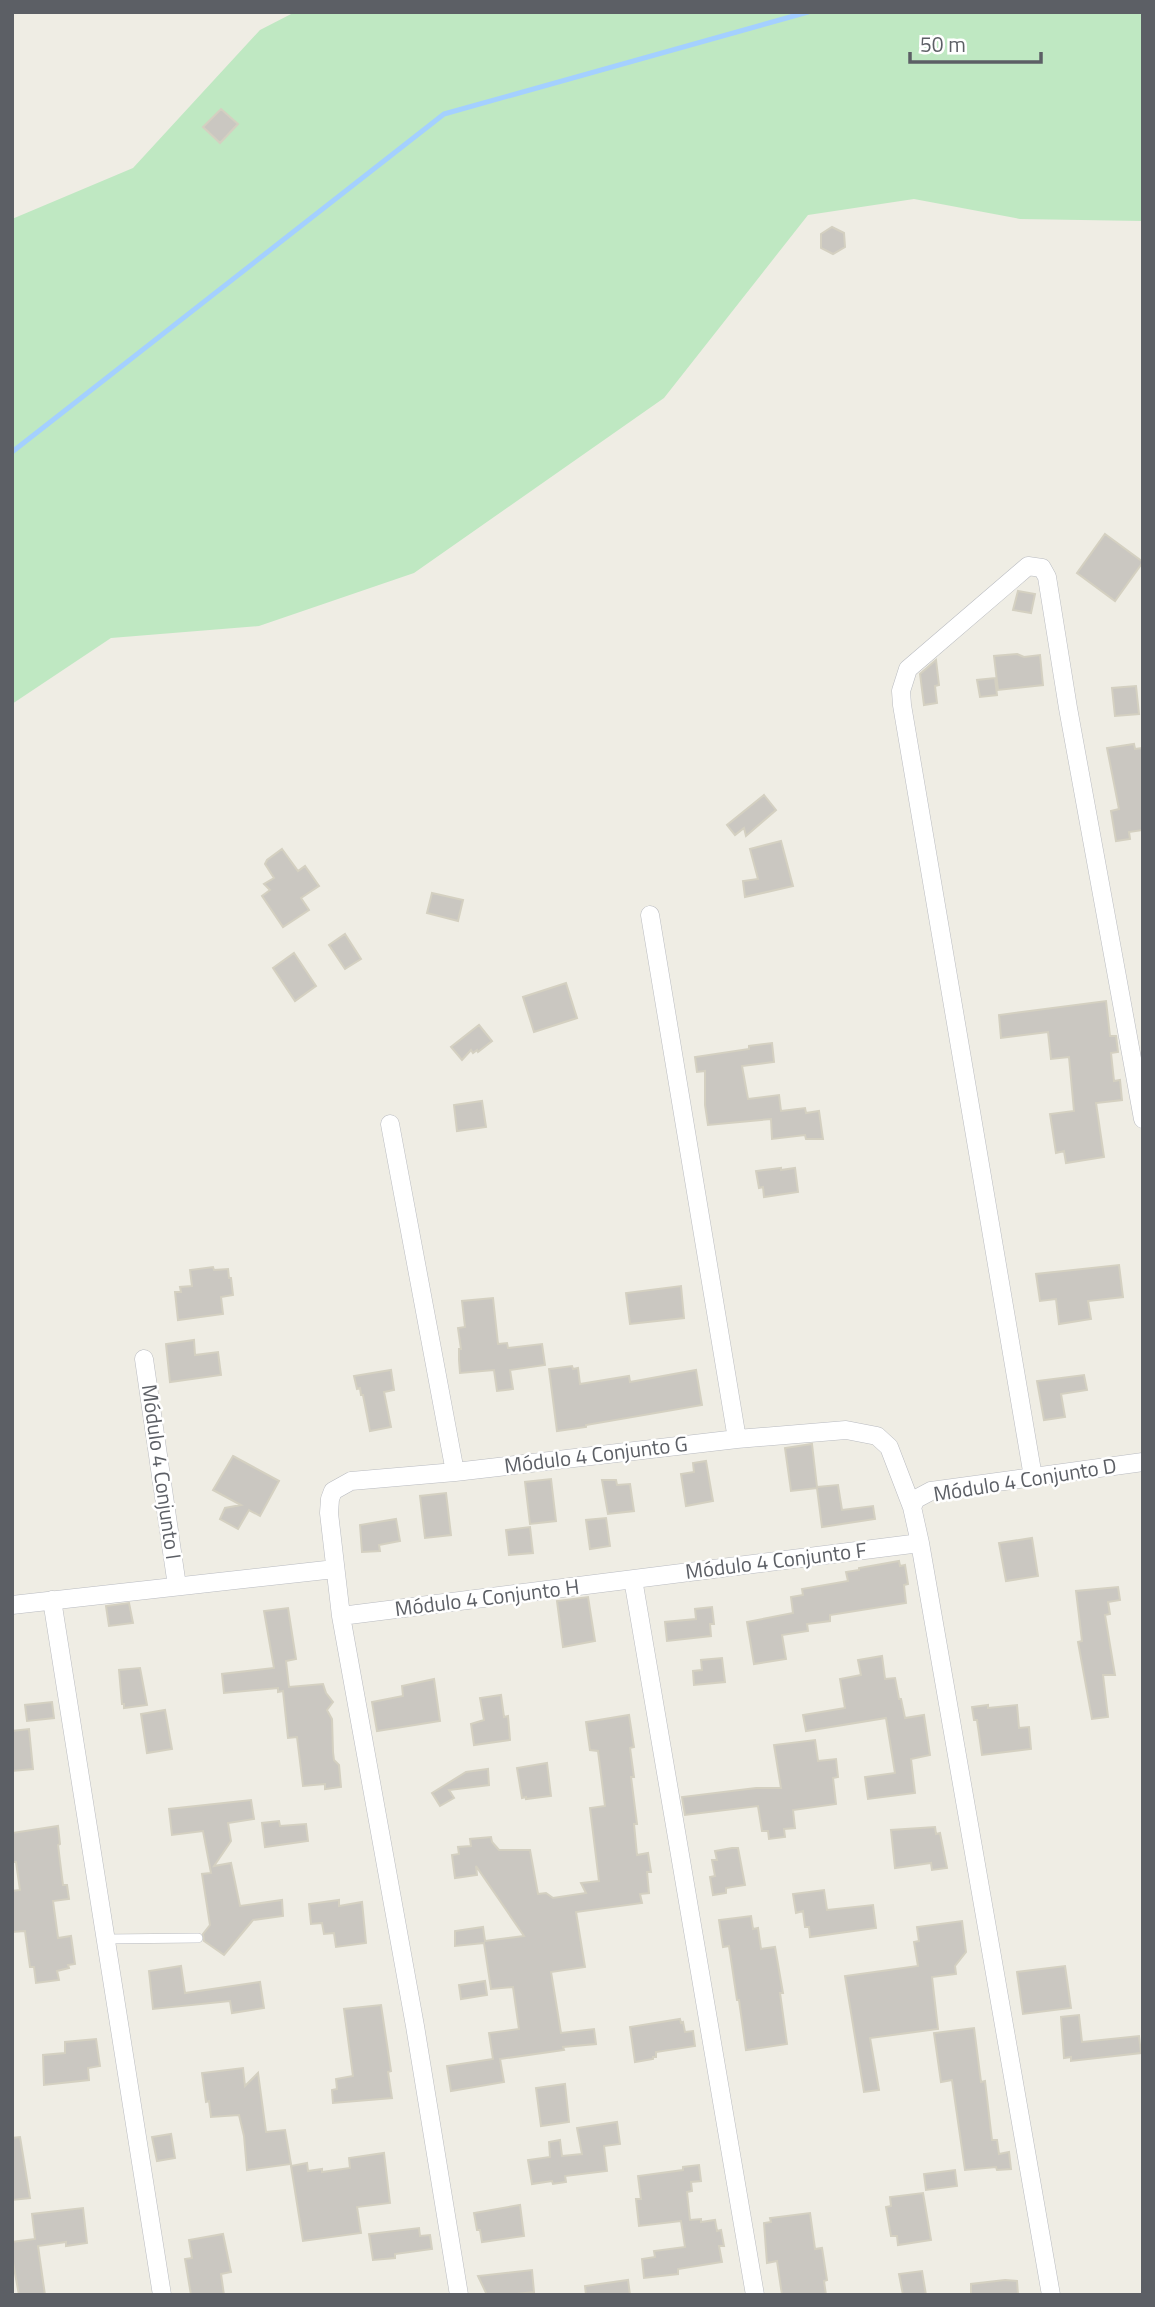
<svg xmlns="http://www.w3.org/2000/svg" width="1155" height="2307" font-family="'Titillium Web',sans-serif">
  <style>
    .green { fill: #bfe8c2 }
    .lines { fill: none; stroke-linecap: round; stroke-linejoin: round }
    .stream { stroke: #a4d0ff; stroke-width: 5 }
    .building { fill: #cac7c1; stroke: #d4d0c1; stroke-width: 2 }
    .lane-casing { stroke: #b9bbc0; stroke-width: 10 }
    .street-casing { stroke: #b9bbc0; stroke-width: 19 }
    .lane { stroke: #fff; stroke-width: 9 }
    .street { stroke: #fff; stroke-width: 18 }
    .labels { text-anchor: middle; stroke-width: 5; stroke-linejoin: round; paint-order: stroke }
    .street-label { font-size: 21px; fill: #5c5f65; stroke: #fff }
  </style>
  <rect width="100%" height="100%" fill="#efede4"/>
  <!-- green -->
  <path class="green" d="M 295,12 L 1143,12 L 1143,221 L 1020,219 L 914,199 L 808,215 L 664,398 L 414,573 L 259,626 L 111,638 L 12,704 L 12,219 L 133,168 L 260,30 Z"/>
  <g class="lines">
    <!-- stream -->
    <path class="stream" d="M 12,452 L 444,114 L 808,12"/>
  </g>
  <!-- building -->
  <path class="building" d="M 221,109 L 238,124 L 220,143 L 203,127 Z
    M 832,227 L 844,233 L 845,247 L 833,254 L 821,248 L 821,234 Z
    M 1105,534 L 1143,562 L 1115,601 L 1077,573 Z
    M 1018,591 L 1035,594 L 1031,613 L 1013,610 Z
    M 1017,654 L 1024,657 L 1040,655 L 1043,685 L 998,690 L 994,656 Z
    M 936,660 L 939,685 L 935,686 L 937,703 L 924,705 L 920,674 Z
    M 995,678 L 997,695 L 980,697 L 977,680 Z
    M 1136,686 L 1139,714 L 1115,716 L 1112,688 Z
    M 1134,744 L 1135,749 L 1143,748 L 1143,830 L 1129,832 L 1130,839 L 1116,841 L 1111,811 L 1119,809 L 1107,748 Z
    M 764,795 L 776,810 L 746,836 L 744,828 L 735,835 L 727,825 Z
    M 781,841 L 793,886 L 745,897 L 743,881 L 758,879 L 750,849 Z
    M 282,849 L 298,871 L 305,866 L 319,886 L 301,898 L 309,910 L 283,927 L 262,896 L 270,890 L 264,884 L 274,878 L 265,864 L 267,860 Z
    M 432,893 L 463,900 L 458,921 L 427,913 Z
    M 345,934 L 361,959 L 345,969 L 329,945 Z
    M 294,953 L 316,986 L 295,1001 L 273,968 Z
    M 566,983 L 577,1018 L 534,1032 L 523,997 Z
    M 1106,1001 L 1110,1036 L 1116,1036 L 1118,1052 L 1111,1053 L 1114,1081 L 1120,1080 L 1122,1100 L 1096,1103 L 1104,1157 L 1066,1163 L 1064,1151 L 1056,1153 L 1050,1114 L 1074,1111 L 1069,1057 L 1051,1059 L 1048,1032 L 1001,1038 L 999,1015 Z
    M 479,1025 L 492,1041 L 478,1052 L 477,1050 L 473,1053 L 471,1050 L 462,1060 L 451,1047 Z
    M 772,1043 L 774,1062 L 742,1066 L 748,1099 L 779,1095 L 781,1111 L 805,1108 L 806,1113 L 819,1111 L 823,1139 L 806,1139 L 805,1135 L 772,1139 L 771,1119 L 708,1125 L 705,1105 L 705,1071 L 697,1072 L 695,1057 L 749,1049 L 749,1046 Z
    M 482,1101 L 486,1127 L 457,1131 L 454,1105 Z
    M 781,1168 L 781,1170 L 795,1168 L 798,1192 L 764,1197 L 763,1187 L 759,1188 L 756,1171 Z
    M 1119,1265 L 1123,1297 L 1088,1301 L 1091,1319 L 1059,1324 L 1056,1299 L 1040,1301 L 1036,1274 Z
    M 213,1267 L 214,1270 L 228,1269 L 229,1278 L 231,1278 L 233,1295 L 221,1297 L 223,1314 L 178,1320 L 175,1292 L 181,1292 L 180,1287 L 192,1286 L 190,1270 Z
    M 681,1286 L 684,1318 L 630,1324 L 626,1293 Z
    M 493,1298 L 498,1344 L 507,1343 L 508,1348 L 542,1344 L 545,1365 L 510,1370 L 513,1389 L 497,1391 L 494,1370 L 460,1373 L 459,1360 L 459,1349 L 461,1349 L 458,1328 L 465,1327 L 462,1301 Z
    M 194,1340 L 195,1355 L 218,1352 L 221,1375 L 170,1382 L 166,1344 Z
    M 572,1366 L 573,1369 L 578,1368 L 580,1384 L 629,1376 L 630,1382 L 696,1370 L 702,1405 L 586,1425 L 586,1427 L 557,1431 L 549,1369 Z
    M 391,1370 L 394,1390 L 384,1392 L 391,1427 L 370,1431 L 363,1395 L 361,1395 L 360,1388 L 357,1389 L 354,1376 Z
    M 1084,1375 L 1087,1390 L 1061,1394 L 1065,1417 L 1044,1420 L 1037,1381 Z
    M 812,1444 L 817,1487 L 838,1485 L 842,1510 L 873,1506 L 875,1519 L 822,1527 L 817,1488 L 791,1491 L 785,1448 Z
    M 233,1456 L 279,1481 L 260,1516 L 249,1510 L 238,1529 L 220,1519 L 225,1508 L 241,1505 L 213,1490 Z
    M 706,1461 L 713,1501 L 686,1506 L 681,1474 L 694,1472 L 693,1463 Z
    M 551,1479 L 556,1521 L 530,1524 L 525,1482 Z
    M 602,1480 L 616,1480 L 617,1485 L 630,1484 L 634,1511 L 608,1514 Z
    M 446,1493 L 451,1535 L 425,1538 L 420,1496 Z
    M 606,1518 L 610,1546 L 590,1549 L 586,1520 Z
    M 396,1519 L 400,1541 L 379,1545 L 380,1551 L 362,1552 L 360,1525 Z
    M 530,1527 L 533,1553 L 509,1555 L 506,1530 Z
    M 1032,1538 L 1038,1576 L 1006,1581 L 999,1543 Z
    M 899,1561 L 900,1566 L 905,1565 L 908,1584 L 904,1585 L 906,1603 L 830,1615 L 830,1621 L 807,1624 L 808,1631 L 782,1635 L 786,1659 L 754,1664 L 747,1622 L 793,1613 L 791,1597 L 803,1595 L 802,1589 L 848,1581 L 846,1572 L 859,1570 L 859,1568 Z
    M 1118,1587 L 1120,1600 L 1108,1602 L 1110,1614 L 1105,1615 L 1115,1675 L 1103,1675 L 1108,1717 L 1092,1719 L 1078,1642 L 1082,1641 L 1076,1591 Z
    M 588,1597 L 595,1641 L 563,1647 L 557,1601 Z
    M 129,1603 L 133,1623 L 109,1626 L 106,1606 Z
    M 712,1607 L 714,1624 L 710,1624 L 711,1636 L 667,1641 L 665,1622 L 696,1619 L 695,1609 Z
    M 288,1608 L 296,1659 L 286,1661 L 289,1687 L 323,1684 L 326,1693 L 333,1702 L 327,1710 L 332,1719 L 333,1752 L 334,1760 L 339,1765 L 341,1787 L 325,1789 L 325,1784 L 303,1786 L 297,1737 L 288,1738 L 283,1691 L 278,1692 L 278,1688 L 224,1693 L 222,1674 L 274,1668 L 264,1611 Z
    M 882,1656 L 885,1679 L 895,1678 L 899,1699 L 901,1699 L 905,1718 L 924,1715 L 930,1755 L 911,1759 L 915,1793 L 868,1799 L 865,1777 L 895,1773 L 886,1718 L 806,1731 L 803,1715 L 845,1708 L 840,1679 L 861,1675 L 858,1660 Z
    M 722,1658 L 725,1682 L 694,1685 L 693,1671 L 702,1670 L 701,1660 Z
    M 140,1668 L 147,1705 L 124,1708 L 124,1704 L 122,1704 L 119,1670 Z
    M 434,1679 L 440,1721 L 377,1731 L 372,1702 L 403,1696 L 402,1686 Z
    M 501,1695 L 504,1717 L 508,1716 L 510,1740 L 474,1745 L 471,1724 L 484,1720 L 480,1698 Z
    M 52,1702 L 54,1718 L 27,1721 L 25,1705 Z
    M 988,1705 L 988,1708 L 1017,1705 L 1019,1728 L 1029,1727 L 1031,1749 L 982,1755 L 977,1720 L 974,1720 L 972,1707 Z
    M 165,1710 L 172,1749 L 147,1753 L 141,1714 Z
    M 629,1715 L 634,1747 L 630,1748 L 634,1777 L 631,1777 L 637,1824 L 634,1824 L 637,1855 L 648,1853 L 651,1872 L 647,1872 L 649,1893 L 640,1894 L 642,1903 L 576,1912 L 585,1967 L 551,1972 L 561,2033 L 594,2029 L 596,2044 L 563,2047 L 564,2050 L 500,2059 L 504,2082 L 451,2091 L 447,2066 L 493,2059 L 489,2033 L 519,2029 L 513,1987 L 491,1989 L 484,1943 L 455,1946 L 455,1931 L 483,1927 L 485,1941 L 524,1936 L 476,1866 L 477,1875 L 455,1878 L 452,1855 L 459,1854 L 458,1847 L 471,1846 L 470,1839 L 491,1837 L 492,1842 L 499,1850 L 530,1850 L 538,1894 L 546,1893 L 553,1898 L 586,1893 L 581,1883 L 599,1881 L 590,1808 L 605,1806 L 598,1751 L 590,1750 L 586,1722 Z
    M 29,1729 L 33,1769 L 12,1771 L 12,1731 Z
    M 815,1740 L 818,1761 L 836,1759 L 838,1777 L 833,1778 L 836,1804 L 793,1810 L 795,1828 L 784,1829 L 785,1837 L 769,1839 L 768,1831 L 762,1831 L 758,1806 L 685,1815 L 682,1797 L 756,1788 L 781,1788 L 774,1745 Z
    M 547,1763 L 551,1796 L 526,1799 L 526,1797 L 522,1798 L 517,1768 Z
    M 488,1769 L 489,1785 L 449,1790 L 454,1798 L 440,1806 L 432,1793 L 466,1772 Z
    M 251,1800 L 254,1819 L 228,1823 L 231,1841 L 214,1866 L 231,1863 L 240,1906 L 282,1900 L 283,1916 L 253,1920 L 224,1955 L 204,1941 L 203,1934 L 210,1925 L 202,1874 L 211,1873 L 203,1831 L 172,1835 L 169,1809 Z
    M 279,1821 L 280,1826 L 306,1824 L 308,1841 L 265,1847 L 262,1823 Z
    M 58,1826 L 60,1844 L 58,1845 L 63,1885 L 67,1885 L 69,1899 L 53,1901 L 58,1938 L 71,1936 L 75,1964 L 68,1965 L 69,1968 L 57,1971 L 59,1980 L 36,1983 L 34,1967 L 30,1967 L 25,1931 L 12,1932 L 12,1891 L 20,1890 L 16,1862 L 12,1862 L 12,1833 Z
    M 935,1827 L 936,1834 L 940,1833 L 947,1868 L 932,1870 L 931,1863 L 895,1868 L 891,1830 Z
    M 732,1848 L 738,1848 L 745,1885 L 726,1888 L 726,1893 L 713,1895 L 710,1877 L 715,1876 L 712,1860 L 717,1860 L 715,1851 Z
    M 824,1890 L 827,1910 L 873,1905 L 876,1928 L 810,1937 L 809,1927 L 805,1927 L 803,1911 L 796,1913 L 793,1894 Z
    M 339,1900 L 339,1906 L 362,1902 L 366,1943 L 336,1947 L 334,1933 L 324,1934 L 322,1923 L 311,1924 L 309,1904 Z
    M 751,1916 L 753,1929 L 758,1928 L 761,1949 L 775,1947 L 783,1993 L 780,1993 L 787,2044 L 746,2050 L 739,2000 L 737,2000 L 729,1946 L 723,1947 L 719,1920 Z
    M 962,1921 L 966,1952 L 955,1966 L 956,1974 L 932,1977 L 938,2029 L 870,2038 L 879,2090 L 864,2092 L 845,1976 L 918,1966 L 914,1942 L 919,1941 L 917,1927 Z
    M 181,1966 L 185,1993 L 260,1982 L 264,2008 L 232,2013 L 230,2001 L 153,2009 L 149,1971 Z
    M 1065,1966 L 1071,2008 L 1023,2014 L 1017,1972 Z
    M 485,1981 L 487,1995 L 461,1999 L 459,1985 Z
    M 381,2005 L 391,2071 L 388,2072 L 392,2098 L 333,2103 L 332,2090 L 337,2089 L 336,2079 L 353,2076 L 344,2009 Z
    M 1079,2015 L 1082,2042 L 1139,2036 L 1141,2053 L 1071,2061 L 1071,2057 L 1064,2058 L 1061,2017 Z
    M 680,2019 L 681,2023 L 683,2022 L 685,2032 L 693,2031 L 695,2046 L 656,2052 L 656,2057 L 653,2057 L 653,2059 L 635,2062 L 630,2027 Z
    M 974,2028 L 981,2082 L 985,2081 L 992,2140 L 997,2140 L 999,2154 L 1009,2152 L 1011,2169 L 997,2170 L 996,2167 L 965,2170 L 952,2080 L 941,2082 L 934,2033 Z
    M 96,2039 L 100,2066 L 88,2068 L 89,2080 L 44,2085 L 43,2055 L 65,2053 L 65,2042 Z
    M 243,2068 L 245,2086 L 258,2073 L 266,2132 L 285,2130 L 291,2164 L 247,2170 L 244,2136 L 239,2115 L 211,2117 L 209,2101 L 206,2102 L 202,2073 Z
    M 565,2084 L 569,2122 L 541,2126 L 536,2088 Z
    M 617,2122 L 620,2144 L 604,2146 L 607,2171 L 565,2176 L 566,2182 L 553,2184 L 552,2181 L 532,2184 L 528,2160 L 550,2157 L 549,2142 L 560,2140 L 562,2156 L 582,2154 L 577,2128 Z
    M 171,2134 L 175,2158 L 157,2161 L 152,2137 Z
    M 20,2137 L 30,2198 L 12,2200 L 12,2138 Z
    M 384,2153 L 390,2203 L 357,2207 L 361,2233 L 303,2241 L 291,2166 L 307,2163 L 308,2171 L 322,2169 L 322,2172 L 350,2168 L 349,2158 Z
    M 699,2165 L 701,2181 L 691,2182 L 692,2191 L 687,2192 L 690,2220 L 701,2219 L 701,2222 L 715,2220 L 717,2231 L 721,2230 L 724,2246 L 719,2246 L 722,2262 L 678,2269 L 678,2274 L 644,2278 L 642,2259 L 655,2257 L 654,2251 L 685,2247 L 681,2221 L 639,2226 L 636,2199 L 641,2199 L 638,2176 L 683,2170 L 683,2167 Z
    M 955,2170 L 957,2186 L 926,2190 L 924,2174 Z
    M 923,2193 L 931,2240 L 898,2245 L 897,2236 L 891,2236 L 886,2207 L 891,2206 L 890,2197 Z
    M 520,2205 L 524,2236 L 482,2242 L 480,2230 L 477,2230 L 474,2213 Z
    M 83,2208 L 87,2243 L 66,2246 L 66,2242 L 38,2246 L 45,2295 L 19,2295 L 12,2257 L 12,2242 L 35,2239 L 32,2214 Z
    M 810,2213 L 815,2249 L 822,2248 L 827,2280 L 824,2281 L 826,2295 L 782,2295 L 777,2261 L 767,2263 L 764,2223 L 771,2222 L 770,2218 Z
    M 419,2228 L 420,2236 L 430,2235 L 432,2249 L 395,2254 L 395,2258 L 373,2260 L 369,2234 Z
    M 223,2234 L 231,2272 L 221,2274 L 224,2295 L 191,2295 L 185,2259 L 192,2258 L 189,2240 Z
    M 532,2270 L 534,2292 L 508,2295 L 487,2295 L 478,2276 Z
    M 922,2271 L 926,2295 L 903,2295 L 899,2274 Z
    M 628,2280 L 630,2295 L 586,2295 L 585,2286 Z
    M 1005,2280 L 1017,2281 L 1018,2295 L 971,2295 L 971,2284 Z"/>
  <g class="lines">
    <!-- lane casing -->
    <g class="lane-casing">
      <path id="lane" d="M 106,1939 L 198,1938"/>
    </g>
    <!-- street casing -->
    <g class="street-casing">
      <path id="street" d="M 650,915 L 737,1439
        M 390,1124 L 455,1472
        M 144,1359 L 177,1586
        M 1033,1477 L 902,705 L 901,691 L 908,669 L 1028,566 L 1042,568 L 1047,577 L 1068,708 L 1143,1119
        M 912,1507 L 916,1499 L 931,1491 L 1143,1462
        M 633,1579 L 755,2295
        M 52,1600 L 162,2295
        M 12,1605 L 335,1569
        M 341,1616 L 920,1543
        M 459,2295 L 415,2026 L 341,1616 L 329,1513 L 330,1499 L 333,1491 L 351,1481 L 455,1472 L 737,1439 L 846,1430 L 877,1436 L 889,1447 L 912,1507 L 920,1543 L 1051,2295"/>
    </g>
    <!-- lane -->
    <use href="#lane" class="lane"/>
    <!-- street -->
    <use href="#street" class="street"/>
  </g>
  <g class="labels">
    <!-- street labels -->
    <g class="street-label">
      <text transform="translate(596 1455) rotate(-7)" y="7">Módulo 4 Conjunto G</text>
      <text transform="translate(161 1472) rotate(82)" y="7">Módulo 4 Conjunto I</text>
      <text transform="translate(1025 1480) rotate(-9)" y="7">Módulo 4 Conjunto D</text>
      <text transform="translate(776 1561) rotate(-7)" y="7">Módulo 4 Conjunto F</text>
      <text transform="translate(487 1598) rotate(-7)" y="7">Módulo 4 Conjunto H</text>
    </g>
  </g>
  <!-- border -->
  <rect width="1155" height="2307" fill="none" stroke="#5c5f65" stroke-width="28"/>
  <!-- scale -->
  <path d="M910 52v10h131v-10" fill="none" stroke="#5c5f65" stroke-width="3.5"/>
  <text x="920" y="52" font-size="21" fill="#5c5f65" stroke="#ffffff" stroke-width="5" paint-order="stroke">50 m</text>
</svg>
